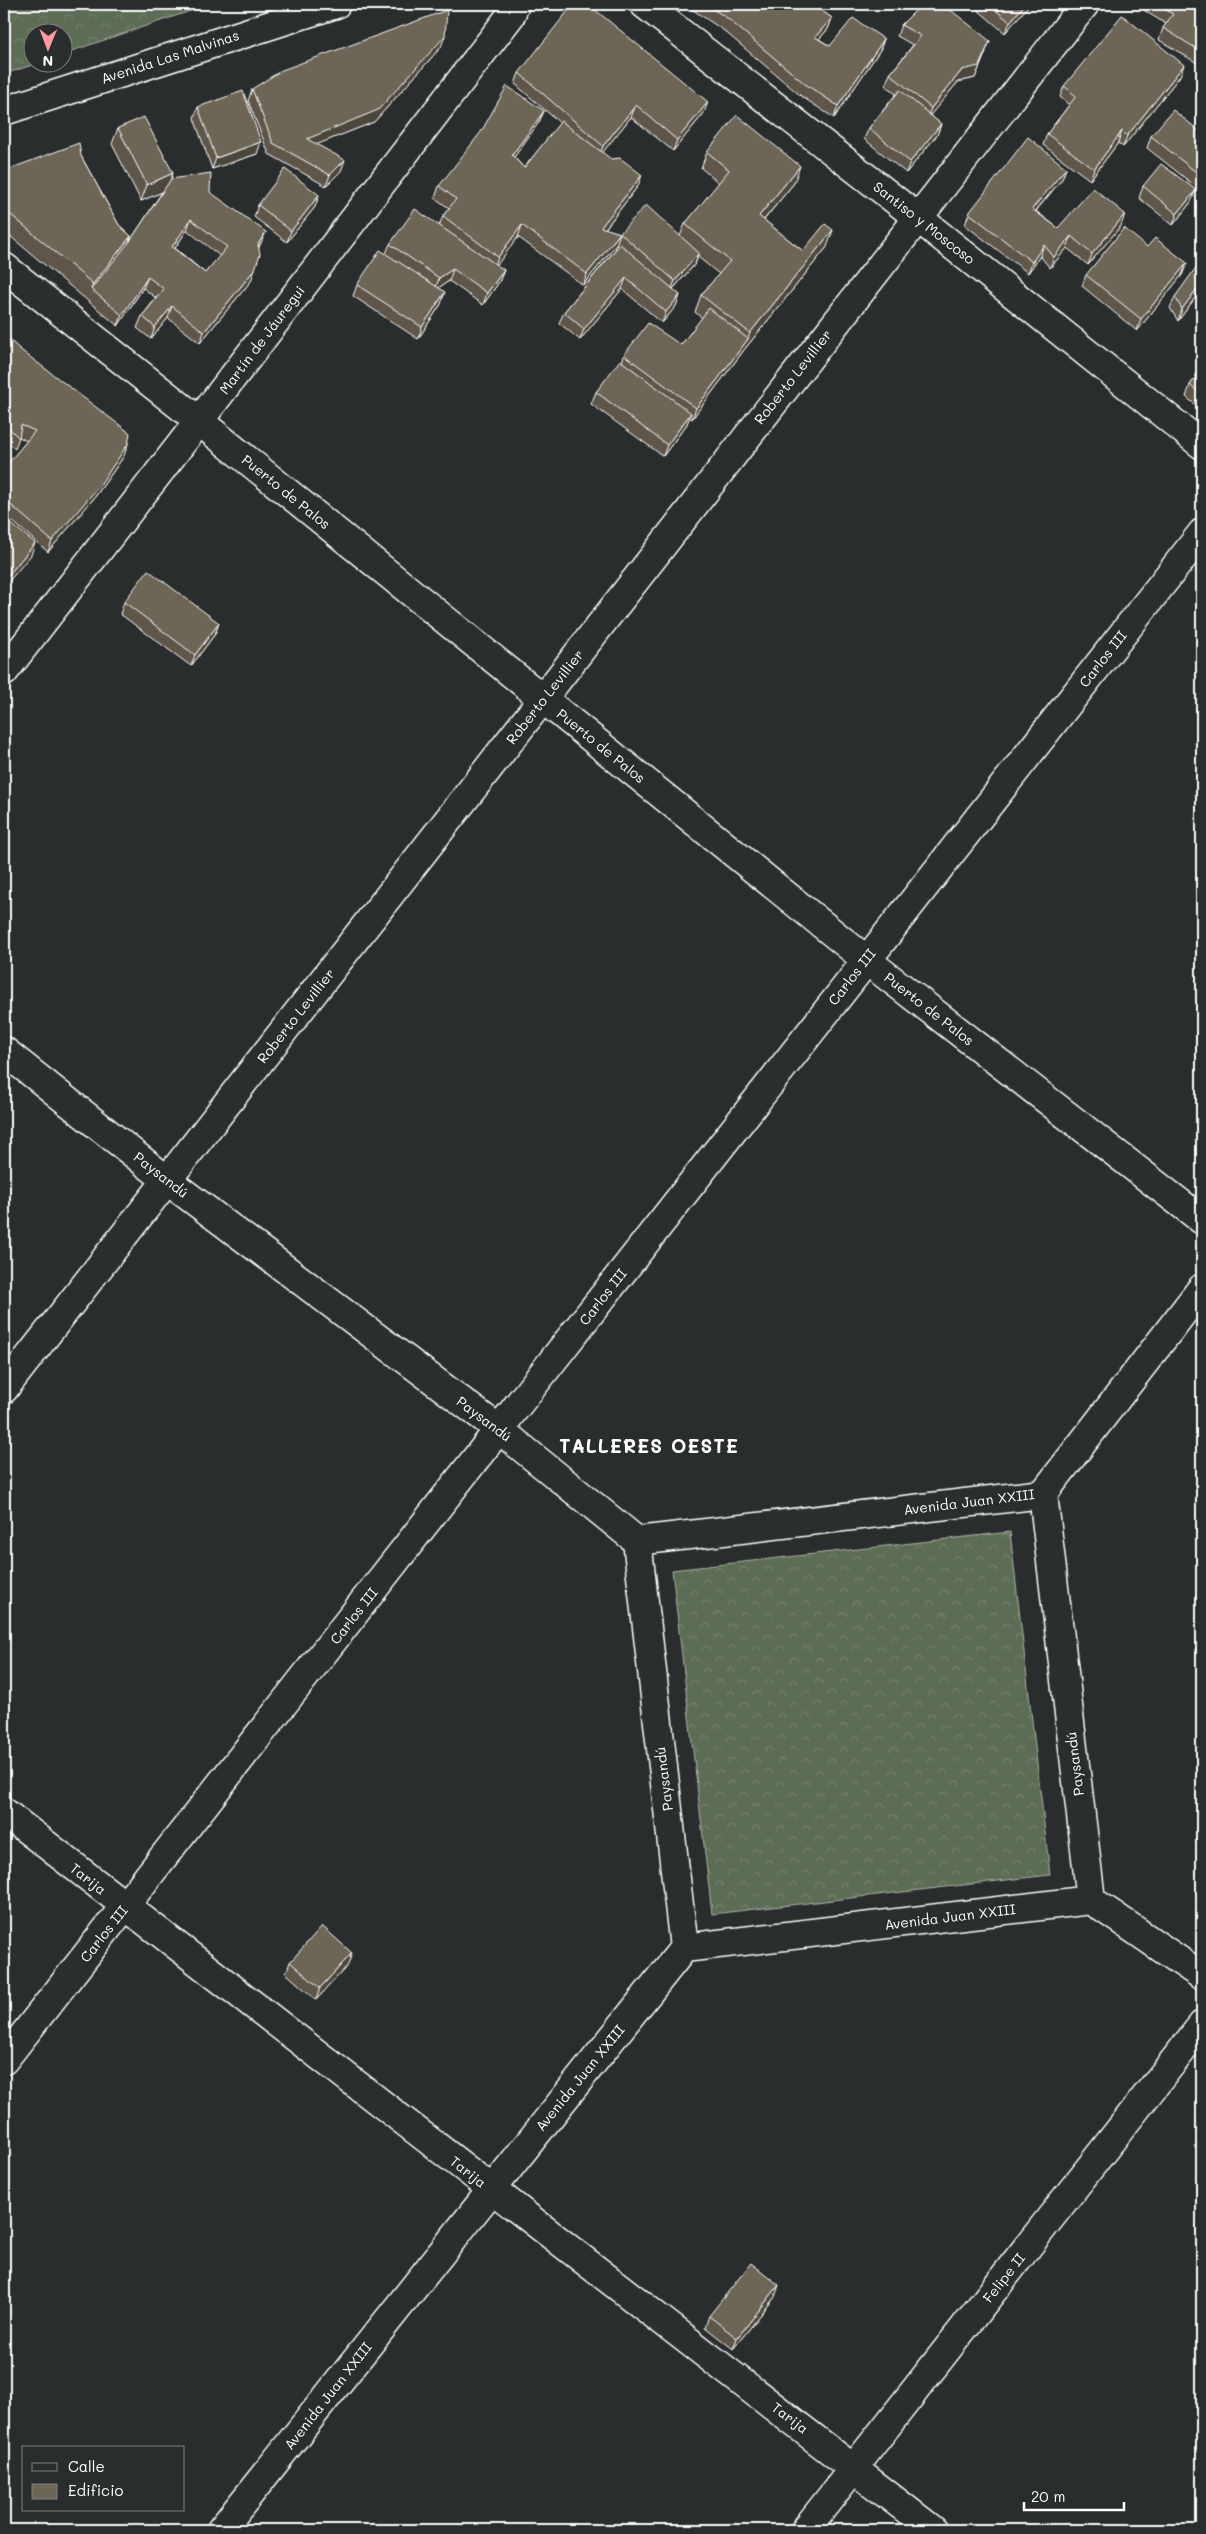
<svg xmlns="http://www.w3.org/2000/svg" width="1206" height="2534" font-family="Mali,sans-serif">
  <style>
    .forest { fill: url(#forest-crowns); stroke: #aeb6aa }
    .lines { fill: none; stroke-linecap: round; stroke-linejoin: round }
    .street-casing { stroke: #fff; stroke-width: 31 }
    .secondary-casing { stroke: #fff; stroke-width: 31 }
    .street { stroke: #2a2d2e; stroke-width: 28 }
    .secondary { stroke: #2a2d2e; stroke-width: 28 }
    .wall { fill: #5e5749; stroke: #fff; fill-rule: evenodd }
    .shaded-wall { fill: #4c473c; stroke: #fff }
    .building { fill: #6d6555; stroke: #fff; fill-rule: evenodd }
    .labels { text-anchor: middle; stroke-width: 4; stroke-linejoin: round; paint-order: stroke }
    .street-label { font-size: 14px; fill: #fff; stroke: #2a2d2e }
    .district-label { font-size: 19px; font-weight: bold; letter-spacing: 1px; fill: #fff; stroke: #2a2d2e }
  </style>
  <defs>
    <pattern id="forest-crowns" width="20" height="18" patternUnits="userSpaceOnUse" patternTransform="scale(1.25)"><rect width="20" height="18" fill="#5d6c54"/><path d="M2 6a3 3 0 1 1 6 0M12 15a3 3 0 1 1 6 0" fill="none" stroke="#75826e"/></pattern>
  </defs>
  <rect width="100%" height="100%" fill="#2a2d2e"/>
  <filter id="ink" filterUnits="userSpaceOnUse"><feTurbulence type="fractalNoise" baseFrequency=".02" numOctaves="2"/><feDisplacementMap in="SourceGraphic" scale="10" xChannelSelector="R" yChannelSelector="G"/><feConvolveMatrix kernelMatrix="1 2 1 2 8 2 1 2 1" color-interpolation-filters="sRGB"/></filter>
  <g filter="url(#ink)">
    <!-- forest -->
    <path class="forest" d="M 4,4 L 211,4 L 63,54 L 62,32 L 32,32 L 32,62 L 39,63 L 4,74 Z
      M 1010,1532 L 1050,1875 L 712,1914 L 672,1570 Z"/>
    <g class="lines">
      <!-- street casing -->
      <g class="street-casing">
        <path id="street" d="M 644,4 L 917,217 L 1202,445
          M 4,267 L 199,421 L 865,959 L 1202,1220
          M 4,672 L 199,421 L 511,15 L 515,4
          M 4,1051 L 168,1181 L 500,1430 L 637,1541
          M 4,1389 L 1085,4
          M 4,1812 L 933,2530
          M 1091,1900 L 1202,1976
          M 4,2060 L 1202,533
          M 805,2530 L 1202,2025"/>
      </g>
      <!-- secondary casing -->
      <g class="secondary-casing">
        <path id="secondary" d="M 4,111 L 336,4
          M 684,1948 L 637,1541 L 1043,1494 L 1202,1288
          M 221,2530 L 684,1948 L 1091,1900 L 1043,1494"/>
      </g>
      <!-- street -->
      <use href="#street" class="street"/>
      <!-- secondary -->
      <use href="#secondary" class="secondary"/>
    </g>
    <!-- wall -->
    <path class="wall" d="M 684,4 L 812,4 L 832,18 L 828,29 L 819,39 L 830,46 L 884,39 L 880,50 L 834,118 L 801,96 L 723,30 Z
      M 971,4 L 1030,4 L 1005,33 Z
      M 1147,4 L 1202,4 L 1202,66 L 1159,40 L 1163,28 L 1166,24 L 1145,11 Z
      M 901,25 L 986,52 L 975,78 L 958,82 L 930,115 L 941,124 L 937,135 L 906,173 L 864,139 L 869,128 L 896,94 L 885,85 L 890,74 L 913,45 L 897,36 Z
      M 441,47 L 374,122 L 317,144 L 341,171 L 326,186 L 269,154 L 248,101 L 252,89 Z
      M 519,73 L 704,113 L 673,151 L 631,117 L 602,153 L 638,186 L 605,229 L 620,233 L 680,236 L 685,224 L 719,183 L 701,168 L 707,152 L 794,183 L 764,220 L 803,251 L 827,247 L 744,350 L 692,419 L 689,417 L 687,424 L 663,456 L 591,404 L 596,392 L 622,362 L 624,355 L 681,345 L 702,318 L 695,312 L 701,295 L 719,274 L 698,257 L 695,264 L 673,289 L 680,295 L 676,306 L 662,323 L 622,289 L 580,340 L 559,323 L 564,312 L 618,246 L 616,245 L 583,285 L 518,237 L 496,265 L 504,270 L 499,282 L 483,305 L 449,281 L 438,288 L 441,304 L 418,339 L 353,296 L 357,285 L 386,253 L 390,244 L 439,226 L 443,216 L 449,208 L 435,198 L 439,186 L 544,111 L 539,122 L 514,157 L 524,168 L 560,123 L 515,84 Z
      M 1180,76 L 1123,147 L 1118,143 L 1090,180 L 1043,145 L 1047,134 L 1069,105 L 1060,97 L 1064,86 Z
      M 198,107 L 257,154 L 212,169 L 194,118 Z
      M 118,128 L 173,173 L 171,179 L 210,192 L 261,243 L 259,247 L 251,281 L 200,343 L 168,318 L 151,339 L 137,328 L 142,316 L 156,298 L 143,288 L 118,326 L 4,231 L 4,171 L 81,156 L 119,225 L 131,236 L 130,241 L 162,192 L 141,201 L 112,144 ZM 187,230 L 220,256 L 205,273 L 175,248 Z
      M 1202,133 L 1202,185 L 1199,189 L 1147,148 L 1151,136 Z
      M 1066,168 L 1062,179 L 1036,211 L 1058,228 L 1121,226 L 1088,265 L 1067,248 L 1050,268 L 1040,256 L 1028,273 L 965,225 L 969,213 Z
      M 1143,186 L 1191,202 L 1173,225 L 1139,198 Z
      M 319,195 L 315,207 L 287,242 L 254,217 L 258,205 Z
      M 1187,263 L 1182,275 L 1137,331 L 1082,286 L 1086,275 Z
      M 1202,264 L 1202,303 L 1195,298 L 1178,321 L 1170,308 L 1175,297 Z
      M 4,335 L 124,456 L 95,497 L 48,552 L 4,514 L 4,468 L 27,441 L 19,437 L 15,449 L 4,439 Z
      M 1202,369 L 1202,410 L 1186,397 L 1190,385 Z
      M 124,602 L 219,623 L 215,634 L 191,666 L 120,614 Z
      M 290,1962 L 348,1965 L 316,2000 L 286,1973 Z
      M 775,2297 L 733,2349 L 705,2327 L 709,2316 Z"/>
    <!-- shaded-wall -->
    <path class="shaded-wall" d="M 1025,4 L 1030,4 L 1005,33 L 1010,22 Z
      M 832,18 L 828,29 L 811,48 L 815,37 Z
      M 445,36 L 441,47 L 374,122 L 303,150 L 307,139 Z
      M 884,39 L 880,50 L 834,118 L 838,106 Z
      M 990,41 L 975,78 L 958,82 L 927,119 L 931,108 L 962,70 Z
      M 1184,65 L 1180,76 L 1123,147 L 1127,136 Z
      M 708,102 L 704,113 L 673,151 L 677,140 Z
      M 636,105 L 631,117 L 599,157 L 603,146 Z
      M 544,111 L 539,122 L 508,166 L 512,155 Z
      M 941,124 L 937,135 L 906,173 L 910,162 Z
      M 1122,131 L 1118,143 L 1090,180 L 1094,169 Z
      M 261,142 L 257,154 L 212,169 L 216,158 Z
      M 345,160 L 341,171 L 326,186 L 330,175 Z
      M 800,166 L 794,183 L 753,233 L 759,216 Z
      M 1066,168 L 1062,179 L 1028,220 L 1032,209 Z
      M 173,173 L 167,190 L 141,201 L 147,185 Z
      M 642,175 L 638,186 L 597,239 L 601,227 Z
      M 1202,180 L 1202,185 L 1199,189 Z
      M 1196,190 L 1191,202 L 1173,225 L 1177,214 Z
      M 319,195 L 315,207 L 287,242 L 291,231 Z
      M 1125,214 L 1121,226 L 1088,265 L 1092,254 Z
      M 191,219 L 187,230 L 168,258 L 172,247 Z
      M 522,225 L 518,237 L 494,269 L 498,257 Z
      M 833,230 L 827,247 L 744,350 L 692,419 L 696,408 L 748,339 L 750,333 Z
      M 266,232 L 261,243 L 254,255 L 258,244 Z
      M 620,233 L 616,245 L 583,285 L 587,274 Z
      M 131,236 L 125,252 L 91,289 L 93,284 Z
      M 1071,236 L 1067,248 L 1050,268 L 1054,257 Z
      M 1044,245 L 1040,256 L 1028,273 L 1032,262 Z
      M 699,253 L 695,264 L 670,292 L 675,281 Z
      M 1187,263 L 1182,275 L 1137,331 L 1141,319 Z
      M 255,269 L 251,281 L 200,343 L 204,332 Z
      M 453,269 L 449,281 L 435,290 L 439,278 Z
      M 504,270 L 499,282 L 483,305 L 487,293 Z
      M 148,277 L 143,288 L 118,326 L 122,315 Z
      M 626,278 L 622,289 L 580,340 L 584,329 Z
      M 1199,286 L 1195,298 L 1178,321 L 1182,309 Z
      M 445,292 L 441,304 L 418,339 L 422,327 Z
      M 680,295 L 676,306 L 662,323 L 666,312 Z
      M 172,306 L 168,318 L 151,339 L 155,327 Z
      M 691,413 L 687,424 L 663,456 L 667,445 Z
      M 128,444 L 124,456 L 95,497 L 48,552 L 52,541 Z
      M 35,543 L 31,555 L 4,587 L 4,583 L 6,578 Z
      M 219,623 L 215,634 L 191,666 L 195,655 Z
      M 352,1953 L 348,1965 L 316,2000 L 320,1988 Z
      M 779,2285 L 775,2297 L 733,2349 L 737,2338 Z"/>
    <!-- building -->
    <path class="building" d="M 580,4 L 588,4 L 708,102 L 677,140 L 636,105 L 603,146 L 519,73 L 571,7 Z
      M 705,4 L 812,4 L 832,18 L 815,37 L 830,46 L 853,18 L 884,39 L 838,106 L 805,84 L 727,18 Z
      M 922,4 L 943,4 L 990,41 L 979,66 L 962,70 L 931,108 L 890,74 L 921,36 L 901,25 Z
      M 988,4 L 1025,4 L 1010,22 Z
      M 1156,4 L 1202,4 L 1202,52 L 1163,28 L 1173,14 Z
      M 447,10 L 445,36 L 378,110 L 307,139 L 345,160 L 330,175 L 273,143 L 252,89 L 282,70 Z
      M 1122,15 L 1184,65 L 1127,136 L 1122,131 L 1094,169 L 1047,134 L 1076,96 L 1064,86 Z
      M 507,86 L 544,111 L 512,155 L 524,168 L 561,121 L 611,159 L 620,158 L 642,175 L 601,227 L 620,233 L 587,274 L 522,225 L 498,257 L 443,216 L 456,199 L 439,186 L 481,132 Z
      M 900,90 L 941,124 L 910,162 L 869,128 Z
      M 243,91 L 261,142 L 216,158 L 198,107 Z
      M 1173,110 L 1202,133 L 1202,177 L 1151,136 Z
      M 737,115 L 800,166 L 759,216 L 803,251 L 825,224 L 833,230 L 750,333 L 701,295 L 730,261 L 685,224 L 729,170 L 707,152 Z
      M 144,117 L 173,173 L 147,185 L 118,128 Z
      M 1028,137 L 1066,168 L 1032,209 L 1058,228 L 1093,188 L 1125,214 L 1092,254 L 1071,236 L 1054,257 L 1044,245 L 1032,262 L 969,213 Z
      M 79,143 L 81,156 L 119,225 L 131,236 L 93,284 L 4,209 L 4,171 Z
      M 1161,164 L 1196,190 L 1177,214 L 1143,186 Z
      M 285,169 L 319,195 L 291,231 L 258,205 Z
      M 211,173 L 210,192 L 266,232 L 258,244 L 260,254 L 255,269 L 204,332 L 172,306 L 155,327 L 142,316 L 164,289 L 148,277 L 122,315 L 91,289 L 130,241 L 171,179 ZM 191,219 L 227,247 L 205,273 L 172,247 Z
      M 646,205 L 699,253 L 675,281 L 620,233 Z
      M 415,209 L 504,270 L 487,293 L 453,269 L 439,278 L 390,244 Z
      M 1124,228 L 1147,247 L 1155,238 L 1187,263 L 1141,319 L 1086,275 Z
      M 620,244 L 680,295 L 666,312 L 626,278 L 584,329 L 564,312 Z
      M 380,250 L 445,292 L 422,327 L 357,285 Z
      M 1200,262 L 1202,264 L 1202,289 L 1199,286 L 1182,309 L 1175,297 Z
      M 709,308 L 748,339 L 696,408 L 624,355 L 648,323 L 681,345 Z
      M 4,335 L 22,351 L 130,433 L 128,444 L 99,486 L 52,541 L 4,499 L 4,468 L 35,431 L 21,425 L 19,438 L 4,423 Z
      M 620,360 L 691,413 L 667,445 L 596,392 Z
      M 1202,369 L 1202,395 L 1190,385 Z
      M 4,518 L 35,543 L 6,578 L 4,577 Z
      M 148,570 L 219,623 L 195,655 L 124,602 Z
      M 322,1926 L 352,1953 L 320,1988 L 290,1962 Z
      M 751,2263 L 779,2285 L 737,2338 L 709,2316 Z"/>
  </g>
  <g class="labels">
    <!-- street labels -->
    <g class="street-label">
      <text transform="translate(170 57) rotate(-18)" y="5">Avenida Las Malvinas</text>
      <text transform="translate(924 223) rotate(38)" y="5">Santiso y Moscoso</text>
      <text transform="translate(262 340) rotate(-53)" y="5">Martín de Jáuregui</text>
      <text transform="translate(793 377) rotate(-52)" y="5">Roberto Levillier</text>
      <text transform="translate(286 492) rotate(39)" y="5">Puerto de Palos</text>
      <text transform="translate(1103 659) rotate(-52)" y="5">Carlos III</text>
      <text transform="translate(545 697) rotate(-52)" y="5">Roberto Levillier</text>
      <text transform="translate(601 746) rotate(39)" y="5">Puerto de Palos</text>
      <text transform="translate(852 977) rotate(-52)" y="5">Carlos III</text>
      <text transform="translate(929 1009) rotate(38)" y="5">Puerto de Palos</text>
      <text transform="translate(296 1016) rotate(-52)" y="5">Roberto Levillier</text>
      <text transform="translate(161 1175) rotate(38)" y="5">Paysandú</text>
      <text transform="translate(603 1297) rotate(-52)" y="5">Carlos III</text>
      <text transform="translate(484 1419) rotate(37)" y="5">Paysandú</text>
      <text transform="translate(969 1502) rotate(-7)" y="5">Avenida Juan XXIII</text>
      <text transform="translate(354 1616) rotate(-52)" y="5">Carlos III</text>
      <text transform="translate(1075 1764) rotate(-97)" y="5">Paysandú</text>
      <text transform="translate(664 1779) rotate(-97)" y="5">Paysandú</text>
      <text transform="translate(88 1879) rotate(38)" y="5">Tarija</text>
      <text transform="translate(950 1917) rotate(-7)" y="5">Avenida Juan XXIII</text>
      <text transform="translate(104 1934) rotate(-52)" y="5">Carlos III</text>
      <text transform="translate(580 2078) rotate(-51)" y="5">Avenida Juan XXIII</text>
      <text transform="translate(468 2172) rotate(38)" y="5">Tarija</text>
      <text transform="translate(1004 2278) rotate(-52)" y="5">Felipe II</text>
      <text transform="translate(328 2396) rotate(-52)" y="5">Avenida Juan XXIII</text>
      <text transform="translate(790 2418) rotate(37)" y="5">Tarija</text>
    </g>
    <!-- district labels -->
    <g class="district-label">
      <text x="649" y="1453">TALLERES OESTE</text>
    </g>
  </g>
  <!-- margin -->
  <rect width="1206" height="2534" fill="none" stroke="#2a2d2e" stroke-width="20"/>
  <rect x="10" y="10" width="1186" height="2514" fill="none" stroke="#fff" stroke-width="2" filter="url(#ink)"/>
  <!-- legend -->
  <rect x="22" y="2446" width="162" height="65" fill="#2a2d2e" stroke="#7f8182"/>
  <rect x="32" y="2463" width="25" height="8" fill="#2a2d2e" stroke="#7f8182"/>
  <text x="68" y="2472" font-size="15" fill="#ffffff">Calle</text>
  <rect x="32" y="2484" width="25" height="15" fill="#6d6555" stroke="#7f8182"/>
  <text x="68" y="2496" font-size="15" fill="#ffffff">Edificio</text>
  <!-- north arrow -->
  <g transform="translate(48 48) rotate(181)"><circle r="24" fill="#2a2d2e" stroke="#7f8182"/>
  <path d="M0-4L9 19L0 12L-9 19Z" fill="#ff9aa2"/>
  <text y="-8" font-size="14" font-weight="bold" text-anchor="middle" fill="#ffffff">N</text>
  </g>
  <!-- scale -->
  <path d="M1024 2502v8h100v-8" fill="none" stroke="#ffffff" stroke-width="2.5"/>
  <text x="1031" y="2502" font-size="15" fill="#ffffff" stroke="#2a2d2e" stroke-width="4" paint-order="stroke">20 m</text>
</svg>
